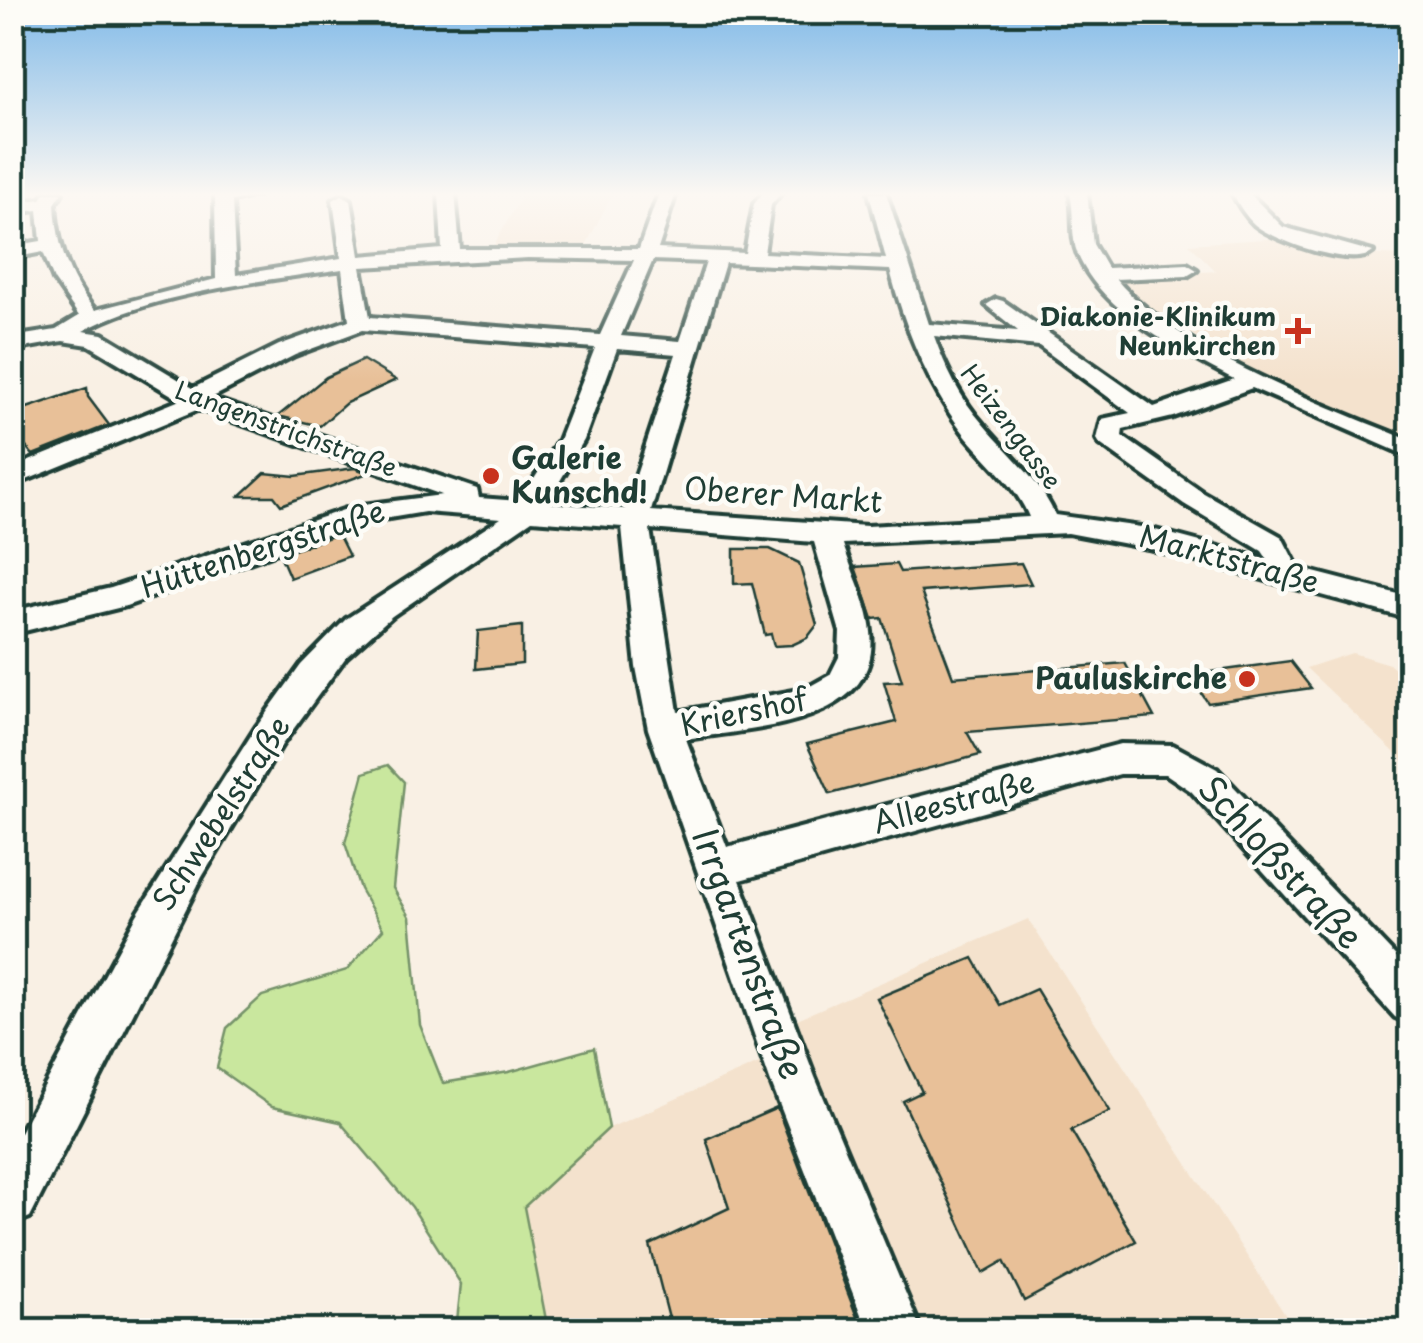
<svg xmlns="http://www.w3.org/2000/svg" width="1423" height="1343" font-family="'Playpen Sans',sans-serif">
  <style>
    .built { fill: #f4e2cd }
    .green { fill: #c9e79e; stroke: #749269; stroke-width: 2.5 }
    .building { fill: #e8c098; stroke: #1f3d34; stroke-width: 2.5 }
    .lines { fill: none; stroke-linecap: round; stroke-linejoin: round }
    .minor-casing { stroke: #1f3d34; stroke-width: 8 }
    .minor { fill: #fdfcf7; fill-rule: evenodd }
    .poi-dot { fill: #c8321e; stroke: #fdfcf7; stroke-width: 4 }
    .labels { text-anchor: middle; stroke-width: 9; stroke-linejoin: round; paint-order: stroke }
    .far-poi-label { font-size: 25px; font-weight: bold; fill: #1f3d34; stroke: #fdfcf7; text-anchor: end }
    .far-street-label { font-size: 25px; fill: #1f3d34; stroke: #fdfcf7 }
    .poi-label { font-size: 30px; font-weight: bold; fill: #1f3d34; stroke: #fdfcf7; text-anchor: start }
    .street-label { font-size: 30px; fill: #1f3d34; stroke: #fdfcf7 }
    .near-street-label { font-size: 35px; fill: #1f3d34; stroke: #fdfcf7 }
  </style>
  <rect width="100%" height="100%" fill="#f9f0e4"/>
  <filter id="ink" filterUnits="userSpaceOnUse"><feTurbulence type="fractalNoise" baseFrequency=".01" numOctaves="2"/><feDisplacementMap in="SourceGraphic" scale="20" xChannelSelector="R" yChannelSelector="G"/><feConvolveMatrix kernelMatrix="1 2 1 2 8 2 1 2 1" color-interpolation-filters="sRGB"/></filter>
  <g filter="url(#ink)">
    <!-- built -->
    <path class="built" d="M 523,193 L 613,193 L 585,247 L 494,245 Z
      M 1281,238 L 1352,254 L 1410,256 L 1410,441 L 1263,379 L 1148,306 L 1114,278 L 1216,271 L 1189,244 Z
      M 1352,653 L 1389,664 L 1410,682 L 1410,767 L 1306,668 Z
      M 1028,919 L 1295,1330 L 548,1330 L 524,1207 L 609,1128 L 796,1047 L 788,1023 Z"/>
    <!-- green -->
    <path class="green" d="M 388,765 L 404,782 L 393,888 L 410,917 L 420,1025 L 443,1083 L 509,1072 L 594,1048 L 609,1128 L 524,1207 L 548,1330 L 456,1330 L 461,1284 L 412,1207 L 340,1122 L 272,1107 L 217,1068 L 227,1028 L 262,996 L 347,970 L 383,929 L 360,889 L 345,843 L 364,773 Z"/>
    <!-- building -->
    <path class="building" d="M 363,360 L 396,380 L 346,403 L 320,426 L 278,416 L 326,377 Z
      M 87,388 L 88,397 L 109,425 L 33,455 L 26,447 L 12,453 L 12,413 Z
      M 355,468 L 368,473 L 281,505 L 274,496 L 240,496 L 265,473 L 295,476 Z
      M 338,534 L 349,556 L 290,578 L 280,555 Z
      M 734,549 L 770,549 L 799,563 L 817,625 L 807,638 L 792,645 L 774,646 L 771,634 L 765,635 L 752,583 L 734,584 Z
      M 1021,563 L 1031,584 L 921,592 L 953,677 L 1125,663 L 1154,717 L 967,732 L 980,755 L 830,794 L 807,744 L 896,722 L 884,682 L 902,681 L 882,618 L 873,619 L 855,567 L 896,564 L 900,572 Z
      M 522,626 L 522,664 L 476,669 L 478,631 Z
      M 1290,661 L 1311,688 L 1208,703 L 1189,675 Z
      M 973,958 L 1000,1005 L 1036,989 L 1110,1111 L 1071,1130 L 1136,1241 L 1024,1301 L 1004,1261 L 983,1273 L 903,1101 L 922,1092 L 877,998 Z
      M 777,1108 L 862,1330 L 672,1330 L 650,1245 L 729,1208 L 706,1139 Z"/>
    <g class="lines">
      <!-- minor casing -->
      <g class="minor-casing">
        <path id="minor" d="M 45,193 L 62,193 L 55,204 C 57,244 68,279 95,310 L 216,279 L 215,193 L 264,193 L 232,201 L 236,275 L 341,258 L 333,200 L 342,195 L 351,200 L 360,256 L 442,249 L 439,193 L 455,193 L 460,249 L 639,249 L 659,193 L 676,193 L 658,249 L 745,253 L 754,204 L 763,193 L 781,193 L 771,205 L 764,253 L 886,259 L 869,193 L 886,193 L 929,324 L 1018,331 L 986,305 L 996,299 L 1003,301 L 1154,407 L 1234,379 C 1181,352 1101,311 1078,255 C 1070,236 1075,214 1070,193 L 1087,193 L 1093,244 L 1107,268 L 1187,264 L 1197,270 L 1187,276 L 1116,279 C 1174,349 1325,406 1410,440 L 1410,457 L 1252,388 L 1173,417 L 1123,429 L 1122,436 L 1202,492 L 1282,537 L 1298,568 L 1410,597 L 1410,619 L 1148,548 L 1068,533 L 843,544 C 852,573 868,601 871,632 C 881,726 751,728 686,739 L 727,847 L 1120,744 L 1173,745 L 1217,769 L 1410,971 L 1410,1023 L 1395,1017 L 1191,791 L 1166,774 L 1120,774 L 740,880 L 815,1077 L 921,1330 L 867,1330 L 770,1080 L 648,729 L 636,667 L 622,527 L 532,520 L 392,616 L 346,657 L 281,746 L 202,877 L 30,1217 L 12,1224 L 12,1147 L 137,915 L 257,726 L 301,665 L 346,619 L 501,518 L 425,512 L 359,523 L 126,606 L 12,634 L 12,611 L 111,588 L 355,506 L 442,495 L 199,409 L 12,486 L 12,468 L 180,400 L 89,345 L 63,341 L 12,350 L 12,337 L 56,330 L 79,316 L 54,280 L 43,252 L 12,258 L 12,246 L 41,241 L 38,210 L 12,213 L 12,203 L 41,199 ZM 528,258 L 634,260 L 600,335 L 370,317 L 361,267 ZM 653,260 L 706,262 L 680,341 L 621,336 ZM 725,263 L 890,270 C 905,328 927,384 963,432 C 985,460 1015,483 1029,517 L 867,526 L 651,511 ZM 342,269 L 349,320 L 279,345 L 193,388 L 103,334 L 83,331 C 154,292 262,281 342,269 ZM 362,330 L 595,348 L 559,440 L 520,501 L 479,498 L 477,489 L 211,398 L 295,355 ZM 934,336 L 1039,346 L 1130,413 L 1102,419 L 1097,439 L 1100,444 L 1184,504 L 1262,551 L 1268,560 L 1148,528 L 1055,515 C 1039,479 1009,455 983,424 C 960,398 946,369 934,336 ZM 617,349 L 676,354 L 625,509 L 547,503 L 584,440 ZM 650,529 L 814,542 L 840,632 L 839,657 L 830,675 L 805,689 L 678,712 Z
          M 1232,193 L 1249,193 L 1283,227 L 1373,252 C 1353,269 1275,241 1255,225 C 1245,216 1239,205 1232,193 Z"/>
      </g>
      <!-- minor -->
      <use href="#minor" class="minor"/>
    </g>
  </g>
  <!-- sky -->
  <linearGradient id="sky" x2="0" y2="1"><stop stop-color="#81bae8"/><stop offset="0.51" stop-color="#fcf8f3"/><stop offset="1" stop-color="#fcf8f3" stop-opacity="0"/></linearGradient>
  <rect width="1423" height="381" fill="url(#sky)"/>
  <!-- markers -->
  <g class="poi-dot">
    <path d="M1293 316h10v10h10v10h-10v10h-10v-10h-10v-10h10z"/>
    <circle cx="491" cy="476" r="10"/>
    <circle cx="1247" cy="679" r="10"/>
  </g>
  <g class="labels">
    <!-- far-poi labels -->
    <g class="far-poi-label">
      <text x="1276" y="326">Diakonie-Klinikum<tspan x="1276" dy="29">Neunkirchen</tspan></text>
    </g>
    <!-- far-street labels -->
    <g class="far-street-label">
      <text transform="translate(1011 427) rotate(53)" y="9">Heizengasse</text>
      <text transform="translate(286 429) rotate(20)" y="9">Langenstrichstraße</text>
    </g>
    <!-- poi labels -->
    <g class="poi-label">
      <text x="511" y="469">Galerie<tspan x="511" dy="34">Kunschd!</tspan></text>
      <text x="1227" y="689" text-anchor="end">Pauluskirche</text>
    </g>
    <!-- street labels -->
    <g class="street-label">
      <text transform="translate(783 496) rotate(4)" y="10">Oberer Markt</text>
      <text transform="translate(263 550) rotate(-18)" y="10">Hüttenbergstraße</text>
      <text transform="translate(1229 560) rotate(15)" y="10">Marktstraße</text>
      <text transform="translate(744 713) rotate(-12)" y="10">Kriershof</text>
      <text transform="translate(954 803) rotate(-15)" y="10">Alleestraße</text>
      <text transform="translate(222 814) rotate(-57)" y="10">Schwebelstraße</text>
    </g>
    <!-- near-street labels -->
    <g class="near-street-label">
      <text transform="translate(1280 863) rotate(47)" y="12">Schloßstraße</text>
      <text transform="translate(748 954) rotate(70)" y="12">Irrgartenstraße</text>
    </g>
  </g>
  <!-- margin -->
  <rect width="1423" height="1343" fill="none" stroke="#fdfcf7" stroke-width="50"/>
  <rect x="25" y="25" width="1373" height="1293" fill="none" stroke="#1f3d34" stroke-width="4" filter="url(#ink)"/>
</svg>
